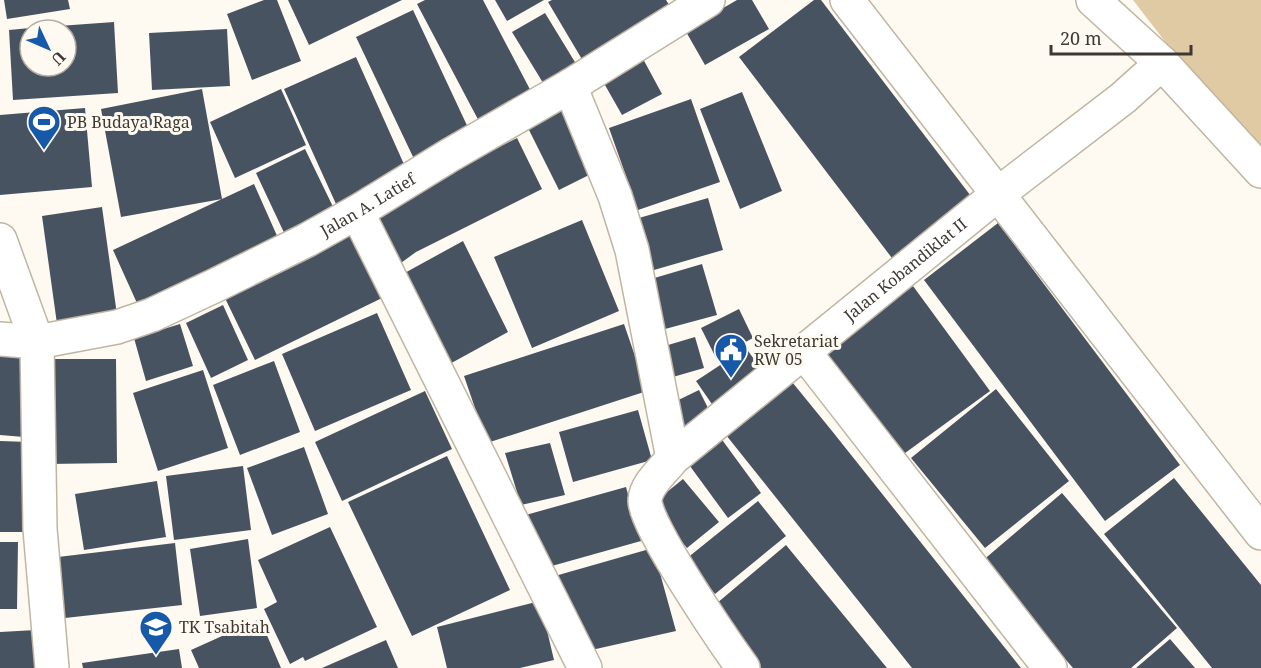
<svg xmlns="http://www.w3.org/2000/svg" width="1261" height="668" font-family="'Noto Serif',serif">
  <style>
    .green { fill: #dfcaa4 }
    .building { fill: #485361 }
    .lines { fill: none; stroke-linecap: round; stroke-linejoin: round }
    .minor-casing { stroke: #c0b5a3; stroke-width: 36 }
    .major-casing { stroke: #c0b5a3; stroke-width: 36 }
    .minor { stroke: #fff; stroke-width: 33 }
    .major { stroke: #fff; stroke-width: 33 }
    .labels { text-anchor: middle; stroke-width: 6; stroke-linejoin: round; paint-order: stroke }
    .poi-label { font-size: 16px; fill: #3d3932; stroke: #fefaf2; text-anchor: start }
    .street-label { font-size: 16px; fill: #3d3932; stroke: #fefaf2 }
  </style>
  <rect width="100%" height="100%" fill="#fefaf2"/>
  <!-- green -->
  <path class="green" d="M 1133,0 L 1261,0 L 1261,166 Z"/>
  <!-- building -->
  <path class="building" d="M 4,0 L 68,0 L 70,9 L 7,19 Z
    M 264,0 L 277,0 L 301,61 L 252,80 L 227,14 Z
    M 288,0 L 402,0 L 309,45 Z
    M 425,0 L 483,0 L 535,99 L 482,127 L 417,4 Z
    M 495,0 L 544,0 L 507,21 Z
    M 552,0 L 666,0 L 671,8 L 583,61 L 548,2 Z
    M 737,0 L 752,0 L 769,29 L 705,65 L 685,30 Z
    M 814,0 L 821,0 L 977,204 L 898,266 L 739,57 Z
    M 413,10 L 471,134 L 415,161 L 356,37 Z
    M 545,13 L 581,72 L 548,91 L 512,32 Z
    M 114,22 L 118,93 L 13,100 L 9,30 L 30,28 L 30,66 L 66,66 L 66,30 L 31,30 L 31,28 Z
    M 227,29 L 230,86 L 152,90 L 149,33 Z
    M 356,57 L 407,171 L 336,204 L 284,89 Z
    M 642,57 L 662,94 L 622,115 L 601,78 Z
    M 202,89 L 222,199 L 121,217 L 101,109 Z
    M 281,89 L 306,145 L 235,178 L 210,122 Z
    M 742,92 L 782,191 L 740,209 L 700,109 Z
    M 691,99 L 720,182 L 638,210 L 609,128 Z
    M 567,104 L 601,169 L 559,190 L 526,124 Z
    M 85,108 L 92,187 L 0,195 L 0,115 Z
    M 517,138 L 542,189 L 416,252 L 394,268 L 369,217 L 391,202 Z
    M 305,149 L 337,215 L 287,239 L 256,173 Z
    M 254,184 L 282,247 L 141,312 L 113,250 Z
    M 708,198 L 723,250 L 654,270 L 639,218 Z
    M 102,207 L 118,322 L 58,331 L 42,216 Z
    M 582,220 L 619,311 L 532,348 L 494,257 Z
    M 998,223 L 1180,465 L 1105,521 L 924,280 Z
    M 350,233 L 382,298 L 255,360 L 223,294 Z
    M 463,241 L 508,332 L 446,366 L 401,275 Z
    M 702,264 L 717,315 L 665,329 L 651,279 Z
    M 913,286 L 990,391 L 901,456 L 825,351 Z
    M 223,305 L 248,360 L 211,378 L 186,323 Z
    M 739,309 L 753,338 L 716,358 L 701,328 Z
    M 377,313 L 411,390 L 315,431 L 282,354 Z
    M 180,324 L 193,366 L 146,381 L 134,338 Z
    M 624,324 L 647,391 L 487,443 L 464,376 Z
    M 695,337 L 704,368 L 666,379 L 658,348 Z
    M 0,348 L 30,349 L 24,437 L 0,435 Z
    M 746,348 L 766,376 L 716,410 L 696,381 Z
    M 48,359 L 116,359 L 117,463 L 48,464 Z
    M 274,361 L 300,432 L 240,455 L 213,385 Z
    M 203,370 L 228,448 L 158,471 L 133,393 Z
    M 788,377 L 832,431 L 1021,668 L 912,668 L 809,539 L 722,430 Z
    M 996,389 L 1069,481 L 985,548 L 911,458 Z
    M 699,390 L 712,416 L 679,433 L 666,406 Z
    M 425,391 L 452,449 L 342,501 L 315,442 Z
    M 638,410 L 652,460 L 573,482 L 559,432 Z
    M 720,437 L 761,493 L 728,518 L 687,462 Z
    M 0,441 L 29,442 L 25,532 L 0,532 Z
    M 550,443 L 565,495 L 521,505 L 505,453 Z
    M 304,447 L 328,514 L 272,535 L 247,468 Z
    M 447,456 L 510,590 L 412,636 L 348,502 Z
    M 243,466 L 251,530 L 174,540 L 166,476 Z
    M 1174,478 L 1261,585 L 1261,668 L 1212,668 L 1104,534 Z
    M 683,479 L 719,522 L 687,548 L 651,505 Z
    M 157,481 L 166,537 L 84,550 L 75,494 Z
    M 626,487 L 641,541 L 541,569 L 515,518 Z
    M 1062,493 L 1177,628 L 1131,668 L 1073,668 L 981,562 Z
    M 758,501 L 786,536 L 715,594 L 686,559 Z
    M 330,527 L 377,627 L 305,661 L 303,657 L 290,664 L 264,609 L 277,602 L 258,560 Z
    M 248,539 L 257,608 L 200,616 L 190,549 Z
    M 0,542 L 18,542 L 17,609 L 0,609 Z
    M 175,543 L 182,605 L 65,618 L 58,557 Z
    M 786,545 L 887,668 L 758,668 L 710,609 Z
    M 653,548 L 676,631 L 587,651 L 555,576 Z
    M 540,601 L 554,660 L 520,668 L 447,668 L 437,627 Z
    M 260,619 L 281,668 L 199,668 L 191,650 Z
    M 36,630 L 37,668 L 0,668 L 0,632 Z
    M 1170,639 L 1195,668 L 1136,668 Z
    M 386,640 L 398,668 L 322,668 Z
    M 179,649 L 182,668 L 83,668 L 82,663 Z"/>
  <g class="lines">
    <!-- minor casing -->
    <g class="minor-casing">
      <g id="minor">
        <path d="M 847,0 L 1261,533"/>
        <path d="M 570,86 L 615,196 L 632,250 L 673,458"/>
        <path d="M 357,212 L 585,668"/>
        <path d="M 0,240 L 37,342 L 40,529 L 52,668"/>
        <path id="s1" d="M 0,339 L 37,342 L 117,327 L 152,315 L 214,286 L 307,240 L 357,212 L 450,155 L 570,86 L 708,0"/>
        <path d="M 804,352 L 1050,668"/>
        <path id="s2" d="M 743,668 C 725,643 643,523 645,500 C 646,484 664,470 673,458 L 998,194 L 1123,98 L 1162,63"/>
      </g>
    </g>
    <!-- major casing -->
    <g class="major-casing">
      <path id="major" d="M 1093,0 L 1162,63 L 1261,171"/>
    </g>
    <!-- minor -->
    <use href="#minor" class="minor"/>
    <!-- major -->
    <use href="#major" class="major"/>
  </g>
  <!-- icons -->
  <defs>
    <g id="stadium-pin" transform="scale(1.725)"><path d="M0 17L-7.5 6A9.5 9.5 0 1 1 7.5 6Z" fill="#1759a9" stroke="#fefaf2"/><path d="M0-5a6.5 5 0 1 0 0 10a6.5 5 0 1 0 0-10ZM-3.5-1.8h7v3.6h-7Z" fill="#fff"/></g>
    <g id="civic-pin" transform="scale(1.725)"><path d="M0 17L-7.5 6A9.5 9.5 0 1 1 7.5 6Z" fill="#1759a9" stroke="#fefaf2"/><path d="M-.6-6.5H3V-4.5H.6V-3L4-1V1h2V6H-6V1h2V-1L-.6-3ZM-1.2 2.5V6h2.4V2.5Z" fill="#fff"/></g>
    <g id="school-pin" transform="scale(1.725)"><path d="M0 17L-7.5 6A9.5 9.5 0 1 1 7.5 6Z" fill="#1759a9" stroke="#fefaf2"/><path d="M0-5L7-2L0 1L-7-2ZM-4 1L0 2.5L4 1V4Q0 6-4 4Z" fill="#fff"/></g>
  </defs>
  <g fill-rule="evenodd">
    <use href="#stadium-pin" x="44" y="122"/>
    <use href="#civic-pin" x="731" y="350"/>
    <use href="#school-pin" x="156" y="627"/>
  </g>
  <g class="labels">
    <!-- poi labels -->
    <g class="poi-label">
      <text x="67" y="128">PB Budaya Raga</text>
      <text x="754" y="347">Sekretariat<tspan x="754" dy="18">RW 05</tspan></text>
      <text x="179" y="633">TK Tsabitah</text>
    </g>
    <!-- street labels -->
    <g class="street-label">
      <text dy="6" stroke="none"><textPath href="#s1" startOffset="398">Jalan A. Latief</textPath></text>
      <text dy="6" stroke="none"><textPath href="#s2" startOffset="546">Jalan Kobandiklat II</textPath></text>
    </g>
  </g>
  <!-- north arrow -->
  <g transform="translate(48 48) rotate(134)"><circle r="28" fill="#fefaf2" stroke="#b1ada5" stroke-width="1.5"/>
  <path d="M0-4.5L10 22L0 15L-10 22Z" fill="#1759a9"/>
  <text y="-9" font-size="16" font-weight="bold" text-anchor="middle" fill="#3d3932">U</text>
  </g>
  <!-- scale -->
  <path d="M1051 45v9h140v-9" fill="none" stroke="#3d3932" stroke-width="3"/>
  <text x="1060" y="45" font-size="18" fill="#3d3932" stroke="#fefaf2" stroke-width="4.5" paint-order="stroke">20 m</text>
</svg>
